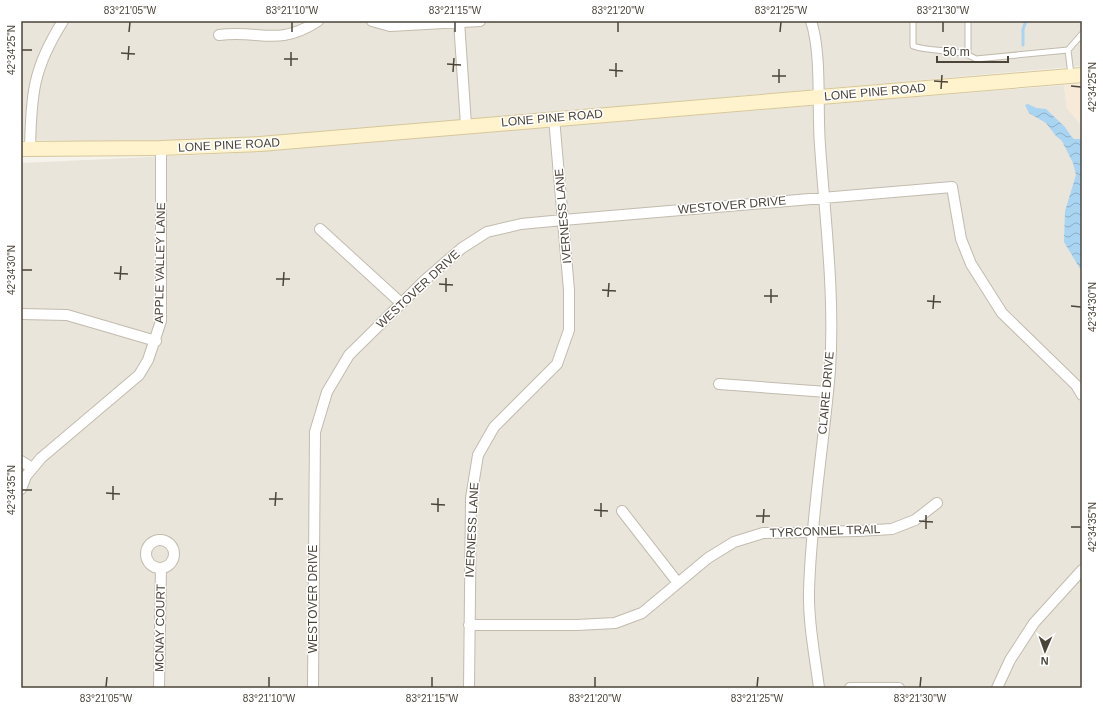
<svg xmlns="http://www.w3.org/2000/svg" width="1103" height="709" font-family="Helvetica,sans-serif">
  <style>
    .residential { fill: #eae5da }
    .commercial { fill: #f7ead8 }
    .water { fill: url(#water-waves) }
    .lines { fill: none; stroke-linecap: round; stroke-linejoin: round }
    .stream { stroke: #a9d4f2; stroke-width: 3 }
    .lane-casing { stroke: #c2bbae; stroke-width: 7 }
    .street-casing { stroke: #c2bbae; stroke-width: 12 }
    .secondary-casing { stroke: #d6c79b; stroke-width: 16 }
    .lane { stroke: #fff; stroke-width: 5 }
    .street { stroke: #fff; stroke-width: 10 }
    .secondary { stroke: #fff3cd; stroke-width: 14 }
    .ticks { fill: none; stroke: #4b4439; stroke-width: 1.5 }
    .labels { text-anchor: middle; stroke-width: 3; stroke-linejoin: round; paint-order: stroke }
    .street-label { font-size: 12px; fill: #4b4439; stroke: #fff }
    .neatline { fill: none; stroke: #4b4439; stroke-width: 1.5 }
    .ticks-label { font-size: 10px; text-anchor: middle; fill: #4b4439 }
  </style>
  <defs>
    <pattern id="water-waves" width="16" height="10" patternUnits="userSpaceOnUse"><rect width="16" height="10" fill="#a9d4f2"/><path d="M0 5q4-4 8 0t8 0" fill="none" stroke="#8caec5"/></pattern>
  </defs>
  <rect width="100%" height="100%" fill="#f6f3ec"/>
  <!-- residential -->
  <path class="residential" d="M 21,21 L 1082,21 L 1082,66 L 291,135 L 147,142 L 21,140 Z
    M 1064,85 L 1067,108 L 1082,126 L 1082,688 L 21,688 L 21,163 L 237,153 Z"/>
  <!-- commercial -->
  <path class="commercial" d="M 1082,84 L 1082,126 L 1067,108 L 1064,85 Z"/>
  <!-- water -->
  <path class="water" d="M 1028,104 L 1036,108 L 1046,109 L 1065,127 L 1071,136 L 1074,139 L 1082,139 L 1082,272 L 1064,242 L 1065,211 L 1076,175 L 1073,163 L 1062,141 L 1056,136 L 1046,123 L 1029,113 L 1025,105 Z"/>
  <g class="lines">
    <!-- stream -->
    <path class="stream" d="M 1023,45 L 1023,29 L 1026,21"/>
    <!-- lane casing -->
    <g class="lane-casing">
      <path id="lane" d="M 913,21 L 913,46 C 933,53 959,48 976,59 L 1068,50 L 1071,75
        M 968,21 L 968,53
        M 1068,50 L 1082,34"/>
    </g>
    <!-- street casing -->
    <g class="street-casing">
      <path id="street" d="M 372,21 L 390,26 L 480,21
        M 459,21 L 466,125
        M 811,21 C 822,54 817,109 820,145 C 825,219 835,295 830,370 C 824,444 811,517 809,591 C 808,623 815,656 819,688
        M 219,35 C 260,29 276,48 318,21
        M 30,149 C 31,95 33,68 63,21
        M 320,229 L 401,303
        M 21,314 L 67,315 L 156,341
        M 719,384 L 827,392
        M 21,461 L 32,468
        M 21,489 L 26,476 L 41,458 L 139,375 L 148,360 L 161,321 L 161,148
        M 622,511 L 678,583
        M146 554a14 14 0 1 1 28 0a14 14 0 1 1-28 0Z
        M 469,625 L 577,625 L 615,623 L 642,613 L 708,558 L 734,542 L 763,533 L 858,531 L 892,529 L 915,520 L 937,503
        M 159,688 L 161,568
        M 313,688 L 315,432 L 327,392 L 349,355 L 425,280 L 462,248 L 487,232 L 521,224 L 563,220 L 952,187 L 961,239 L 971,264 L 1002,313 L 1076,385 L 1082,395
        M 469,688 L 471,498 L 478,455 L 494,427 L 557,364 L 569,330 L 569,290 L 554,118
        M 850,688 L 899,688
        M 997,688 L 1010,660 L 1034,623 L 1082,570"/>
    </g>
    <!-- secondary casing -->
    <g class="secondary-casing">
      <path id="secondary" d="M 21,149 L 161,148 L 260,144 L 1082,75"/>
    </g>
    <!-- lane -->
    <use href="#lane" class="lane"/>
    <!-- street -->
    <use href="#street" class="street"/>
    <!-- secondary -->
    <use href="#secondary" class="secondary"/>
  </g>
  <!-- ticks -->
  <path class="ticks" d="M 129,32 L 130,22M 292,32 L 292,22M 455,32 L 455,22M 618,32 L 618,22M 780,32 L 781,22M 943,32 L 943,22M 22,50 L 32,50M 121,53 L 135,54M 284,59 L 298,59M 128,60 L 129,46M 447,64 L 461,65M 291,66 L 291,52M 609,70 L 623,71M 453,72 L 454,58M 772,76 L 786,76M 616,77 L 616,63M 934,81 L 948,82M 779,83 L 779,69M 1071,86 L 1081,87M 941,89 L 942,75M 22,270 L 32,270M 114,273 L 128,274M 276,279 L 290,279M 120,280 L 121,266M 439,284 L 453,285M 283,286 L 284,272M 602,290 L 616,291M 446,292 L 446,278M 764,296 L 778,296M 608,297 L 609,283M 927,301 L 941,302M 771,303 L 771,289M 1071,306 L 1081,307M 933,309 L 934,295M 22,490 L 32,490M 106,493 L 120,494M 269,499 L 283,499M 113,500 L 113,486M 431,504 L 445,505M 275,506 L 276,492M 594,510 L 608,511M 438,512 L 438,498M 756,516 L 770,516M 601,517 L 601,503M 919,521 L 933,522M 763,523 L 764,509M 1071,527 L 1081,527M 926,529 L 926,515M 106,687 L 107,677M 269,687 L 269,677M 432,687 L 432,677M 595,687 L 595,677M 757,687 L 758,677M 920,687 L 921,677"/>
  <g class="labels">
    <!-- street labels -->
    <g class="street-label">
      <text transform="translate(875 92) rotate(-5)" y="4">LONE PINE ROAD</text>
      <text transform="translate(552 118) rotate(-5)" y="4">LONE PINE ROAD</text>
      <text transform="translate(229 145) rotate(-3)" y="4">LONE PINE ROAD</text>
      <text transform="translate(732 205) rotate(-5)" y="4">WESTOVER DRIVE</text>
      <text transform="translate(563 216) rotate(-95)" y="4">IVERNESS LANE</text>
      <text transform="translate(160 263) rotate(-89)" y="4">APPLE VALLEY LANE</text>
      <text transform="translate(418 289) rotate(-43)" y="4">WESTOVER DRIVE</text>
      <text transform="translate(826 393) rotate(-85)" y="4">CLAIRE DRIVE</text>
      <text transform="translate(472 530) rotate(-87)" y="4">IVERNESS LANE</text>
      <text transform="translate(825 531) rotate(-2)" y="4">TYRCONNEL TRAIL</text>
      <text transform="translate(313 599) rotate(-90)" y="4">WESTOVER DRIVE</text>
      <text transform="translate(160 628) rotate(-89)" y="4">MCNAY COURT</text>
    </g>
  </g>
  <!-- border -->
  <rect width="1103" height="709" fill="none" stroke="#ffffff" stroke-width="44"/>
  <!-- north arrow -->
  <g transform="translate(1045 651) rotate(182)" stroke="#ffffff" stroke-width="3" paint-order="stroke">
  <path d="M0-3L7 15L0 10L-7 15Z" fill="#4b4439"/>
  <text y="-6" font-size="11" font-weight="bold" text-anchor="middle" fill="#4b4439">N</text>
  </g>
  <!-- scale -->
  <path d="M937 56v6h71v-6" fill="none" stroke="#4b4439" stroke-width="2"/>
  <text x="943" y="56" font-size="12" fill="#4b4439" stroke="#ffffff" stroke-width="3" paint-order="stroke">50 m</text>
  <rect x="22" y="22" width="1059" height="665" class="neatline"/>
  <g class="ticks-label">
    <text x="130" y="14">83°21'05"W</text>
    <text x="292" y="14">83°21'10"W</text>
    <text x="455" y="14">83°21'15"W</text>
    <text x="618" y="14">83°21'20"W</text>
    <text x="781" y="14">83°21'25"W</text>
    <text x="943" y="14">83°21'30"W</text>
    <text transform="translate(11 50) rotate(-90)" y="4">42°34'25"N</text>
    <text transform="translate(1092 87) rotate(-90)" y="4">42°34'25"N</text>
    <text transform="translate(11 270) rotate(-90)" y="4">42°34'30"N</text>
    <text transform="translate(1092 307) rotate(-90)" y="4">42°34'30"N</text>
    <text transform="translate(11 490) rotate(-90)" y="4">42°34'35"N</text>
    <text transform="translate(1092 527) rotate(-90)" y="4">42°34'35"N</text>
    <text x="106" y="702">83°21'05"W</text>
    <text x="269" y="702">83°21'10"W</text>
    <text x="432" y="702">83°21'15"W</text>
    <text x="595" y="702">83°21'20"W</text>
    <text x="757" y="702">83°21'25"W</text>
    <text x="920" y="702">83°21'30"W</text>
  </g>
</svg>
